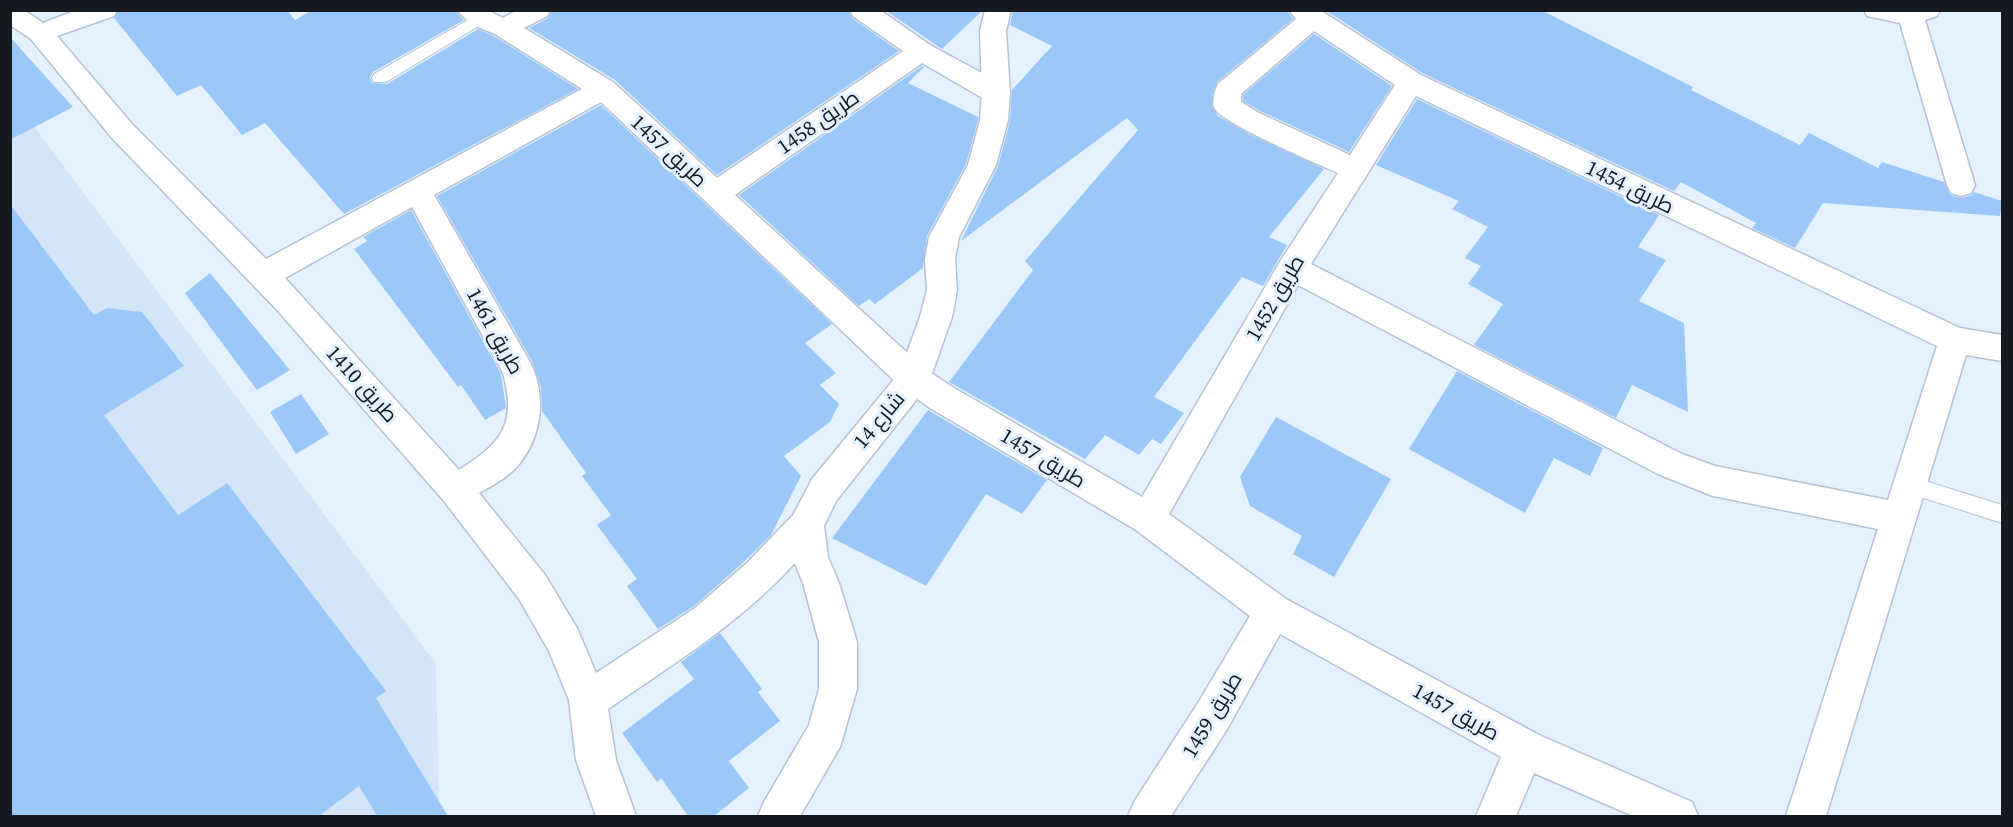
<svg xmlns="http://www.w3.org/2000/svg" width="2013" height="827" font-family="'Source Serif 4',Cairo,serif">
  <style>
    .built { fill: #d4e5f7 }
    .building { fill: #9cc8f9 }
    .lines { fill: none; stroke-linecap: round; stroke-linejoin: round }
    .lane-casing { stroke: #b4c3d4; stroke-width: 2 }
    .street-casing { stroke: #b4c3d4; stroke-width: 3 }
    .secondary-casing { stroke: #b4c3d4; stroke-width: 3 }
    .lane { fill: #fff; fill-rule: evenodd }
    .street { fill: #fff; fill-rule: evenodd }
    .secondary { fill: #fff; fill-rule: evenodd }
    .labels { text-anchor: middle; stroke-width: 6; stroke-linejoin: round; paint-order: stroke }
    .street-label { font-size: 21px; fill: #151a20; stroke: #e4f1ff }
  </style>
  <rect width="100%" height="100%" fill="#e4f1ff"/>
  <!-- built -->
  <path class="built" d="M 10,94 L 436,664 L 439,816 L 11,816 Z"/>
  <!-- building -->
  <path class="building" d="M 119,10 L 287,10 L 295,20 L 312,10 L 455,10 L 464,20 L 373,72 L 370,77 L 372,83 L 387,84 L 478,29 L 494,36 L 578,89 L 344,214 L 265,123 L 242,135 L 201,85 L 177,96 L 114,18 Z
    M 552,10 L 848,10 L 852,18 L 899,51 L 717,175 L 615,80 L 529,28 L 548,18 Z
    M 885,10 L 983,10 L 942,49 Z
    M 1013,10 L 1287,10 L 1293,19 L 1217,82 L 1212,95 L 1212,107 L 1218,116 L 1249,134 L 1324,169 L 1269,237 L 1287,245 L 1263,286 L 1242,277 L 1154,397 L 1184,413 L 1161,444 L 1152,439 L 1139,455 L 1105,435 L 1085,459 L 949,382 L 1033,270 L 1025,261 L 1138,130 L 1127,118 L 961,241 L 998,166 L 1010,121 L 1012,90 L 1052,46 L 1010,25 Z
    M 1325,10 L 1541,10 L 1693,87 L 1691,90 L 1800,145 L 1809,133 L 1878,168 L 1882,162 L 1944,182 L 1950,195 L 1962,198 L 1972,195 L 1974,192 L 2002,201 L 2000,216 L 1823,203 L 1795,248 L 1752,228 L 1756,223 L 1681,182 L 1674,191 L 1422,73 Z
    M 1314,34 L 1392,86 L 1349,152 L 1260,111 L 1243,101 L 1243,95 Z
    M 10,37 L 73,107 L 10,140 Z
    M 922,66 L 924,67 L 908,83 L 978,117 L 978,120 L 966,164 L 927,236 L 923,268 L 875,304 L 869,299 L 859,306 L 739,195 Z
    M 1417,99 L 1659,215 L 1638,247 L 1666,260 L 1639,301 L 1684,323 L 1688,412 L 1632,385 L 1616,418 L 1474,345 L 1503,304 L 1468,284 L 1481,266 L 1465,258 L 1488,227 L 1452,209 L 1459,201 L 1376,165 Z
    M 601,105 L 832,324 L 805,343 L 836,373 L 820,385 L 839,404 L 830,422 L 784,456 L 801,476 L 771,535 L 745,561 L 694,606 L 658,629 L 627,586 L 637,579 L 597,525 L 611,515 L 582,476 L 586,473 L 542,411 L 541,387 L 532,361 L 437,196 Z
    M 10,204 L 94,315 L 107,308 L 142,312 L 184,366 L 104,415 L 178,515 L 227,483 L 386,691 L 376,698 L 448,816 L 377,816 L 359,786 L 319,816 L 10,816 Z
    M 411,210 L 501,374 L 506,408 L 485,420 L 461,385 L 458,387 L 354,249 L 367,241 L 363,237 Z
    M 210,273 L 290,370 L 257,390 L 185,293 Z
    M 1457,371 L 1603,448 L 1590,476 L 1554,458 L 1525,513 L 1409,449 Z
    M 301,394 L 329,434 L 296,454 L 270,412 Z
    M 928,410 L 1047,480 L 1022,514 L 986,494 L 926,586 L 832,538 Z
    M 1276,417 L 1391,479 L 1334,577 L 1293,554 L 1302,536 L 1250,506 L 1240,477 Z
    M 720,633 L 762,689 L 758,692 L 780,721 L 729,761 L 749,788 L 714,816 L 688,816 L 661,778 L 657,782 L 622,733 L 694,679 L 681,662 Z"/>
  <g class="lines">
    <!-- lane casing -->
    <g class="lane-casing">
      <path id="lane" d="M 480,13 L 488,18 L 485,22 L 386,82 L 374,82 L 372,78 L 374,74 Z
        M 1909,476 L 2002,505 L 2002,523 L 1902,491 L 1899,485 L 1902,479 Z"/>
    </g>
    <!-- street casing -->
    <g class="street-casing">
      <path id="street" d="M 10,10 L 24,10 L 43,23 L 77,10 L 117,10 L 114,16 L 57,36 L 132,124 L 266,259 L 582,89 L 495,34 L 471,24 L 457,10 L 487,10 L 503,18 L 517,10 L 550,10 L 547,16 L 524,28 L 613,82 L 717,178 L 903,51 L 853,16 L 850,10 L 880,10 L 930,45 L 1006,86 L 1010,93 L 1006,100 L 996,102 L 986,100 L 922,63 L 735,195 L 925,369 L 954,388 L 1142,497 L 1281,260 L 1338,173 C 1318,164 1218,122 1214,107 C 1212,100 1215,90 1218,84 L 1296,19 L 1289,10 L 1320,10 L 1421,75 L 1960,328 L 2002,335 L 2002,361 L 1966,355 L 1826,816 L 1786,816 L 1878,529 L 1713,496 L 1658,474 L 1298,285 L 1169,514 L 1286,599 L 1539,735 L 1692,802 L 1698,816 L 1633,816 L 1534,773 L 1516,816 L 1476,816 L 1501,757 L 1280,634 L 1226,731 L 1171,816 L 1128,816 L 1134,802 L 1198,703 L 1250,616 L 1136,530 L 930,408 L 903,389 L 601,102 L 434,195 L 530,362 C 546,393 543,434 520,463 C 510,476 494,485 479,493 L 545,575 L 577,628 L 596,673 L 695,608 L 747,563 L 794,514 L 806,509 L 818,514 L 824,525 C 816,541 804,552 793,565 C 740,623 673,664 608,709 L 616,760 L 636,816 L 596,816 L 576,760 L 569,700 L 549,651 L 519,599 L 444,501 L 278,311 L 112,138 L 31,39 L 10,25 ZM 1314,31 L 1395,85 L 1350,155 L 1259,113 L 1241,102 L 1241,94 ZM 1416,96 L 1937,346 L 1888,500 L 1715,466 L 1682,454 L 1311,264 ZM 412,207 L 503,373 C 517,424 502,443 459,470 L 285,278 Z
        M 1864,10 L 1940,10 L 1937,16 L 1925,20 L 1975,185 L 1971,193 L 1961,196 L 1951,193 L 1947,185 L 1900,23 L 1867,16 Z"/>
    </g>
    <!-- secondary casing -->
    <g class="secondary-casing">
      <path id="secondary" d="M 985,10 L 1011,10 L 1006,31 L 1010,93 L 1008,120 L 996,165 L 959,237 L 955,259 L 957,290 L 952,317 L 930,379 L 925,389 L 836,501 L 824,526 L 828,557 L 839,583 L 857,642 L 857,689 L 840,747 L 800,816 L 758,816 L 764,802 L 809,725 L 819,689 L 819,642 L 803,583 L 792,557 L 788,525 L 812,479 L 900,372 L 920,317 L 927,290 L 925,259 L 929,237 L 968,165 L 980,120 L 982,93 L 980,31 Z"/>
    </g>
    <!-- lane -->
    <use href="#lane" class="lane"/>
    <!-- street -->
    <use href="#street" class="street"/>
    <!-- secondary -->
    <use href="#secondary" class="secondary"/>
  </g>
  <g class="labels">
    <!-- street labels -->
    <g class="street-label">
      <text transform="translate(818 122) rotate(-35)" y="7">طريق 1458</text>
      <text transform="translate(669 151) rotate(43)" y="7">طريق 1457</text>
      <text transform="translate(1630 187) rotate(26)" y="7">طريق 1454</text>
      <text transform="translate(1275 298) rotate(-60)" y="7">طريق 1452</text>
      <text transform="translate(495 331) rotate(61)" y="7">طريق 1461</text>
      <text transform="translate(362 384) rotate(48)" y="7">طريق 1410</text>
      <text transform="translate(879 420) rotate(-50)" y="7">شارع 14</text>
      <text transform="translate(1043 458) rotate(31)" y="7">طريق 1457</text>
      <text transform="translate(1456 712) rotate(29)" y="7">طريق 1457</text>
      <text transform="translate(1212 715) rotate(-59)" y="7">طريق 1459</text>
    </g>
  </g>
  <!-- border -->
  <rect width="2013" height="827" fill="none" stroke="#151a20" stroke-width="24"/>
</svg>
